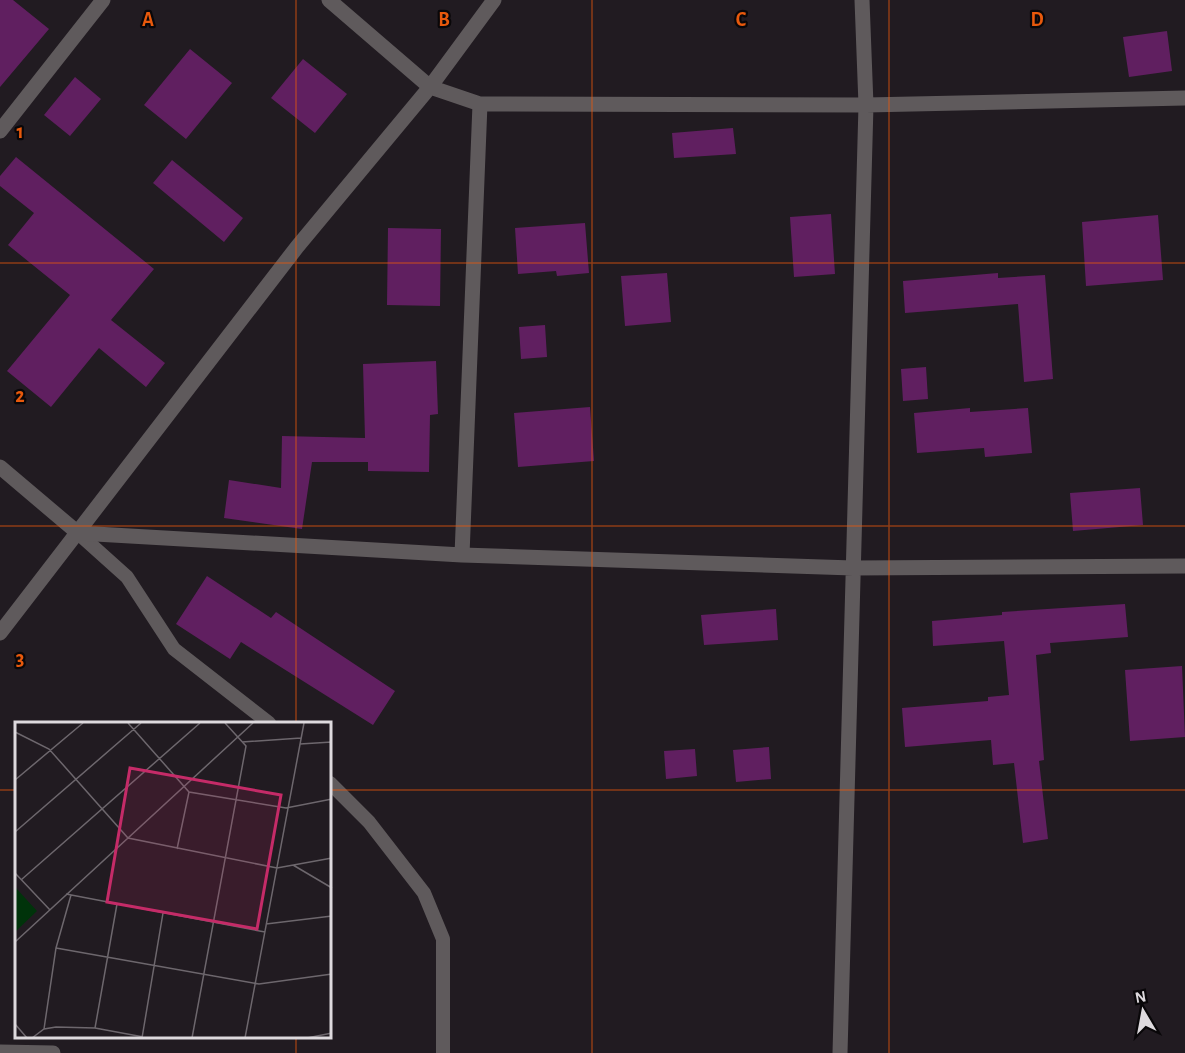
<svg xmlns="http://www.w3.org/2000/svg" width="1185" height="1053" font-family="'Alegreya Sans',sans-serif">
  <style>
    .building { fill: #601f60 }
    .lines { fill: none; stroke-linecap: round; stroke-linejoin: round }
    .service { stroke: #5f5a5c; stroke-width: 14 }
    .minor { stroke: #5f5a5c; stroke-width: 15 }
    .grid { fill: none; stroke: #e8590c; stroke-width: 1.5; stroke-opacity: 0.55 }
    .inset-road { fill: none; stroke: #6d676d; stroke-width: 1.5 }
    .view { fill: #c52b68; fill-opacity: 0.15; stroke: #c52b68; stroke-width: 3 }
    .inset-edge { fill: none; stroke: #dedade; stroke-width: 3 }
    .grid-label { font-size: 20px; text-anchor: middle; font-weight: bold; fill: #e8590c; stroke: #090709; stroke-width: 4.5; stroke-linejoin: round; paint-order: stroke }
  </style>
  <rect width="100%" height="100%" fill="#211b21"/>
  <!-- building -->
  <path class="building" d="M 0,0 L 13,0 L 49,29 L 0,87 Z
    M 1167,31 L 1172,71 L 1129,77 L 1123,37 Z
    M 190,49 L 232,83 L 186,139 L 144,105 Z
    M 303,59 L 347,94 L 315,133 L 271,98 Z
    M 75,77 L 101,99 L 70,136 L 44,115 Z
    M 733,128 L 736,154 L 674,158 L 672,133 Z
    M 16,157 L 154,269 L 111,320 L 165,363 L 146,387 L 99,348 L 51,407 L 7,371 L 70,295 L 8,245 L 34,213 L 0,186 L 0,176 Z
    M 172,160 L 243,218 L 224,242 L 153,183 Z
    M 831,214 L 835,274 L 794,277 L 790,217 Z
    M 1158,215 L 1163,280 L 1086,286 L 1082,222 Z
    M 585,223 L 589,273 L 557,276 L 556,271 L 518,274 L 515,228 Z
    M 388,228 L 441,229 L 440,306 L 387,305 Z
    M 667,273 L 671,322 L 625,326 L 621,276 Z
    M 998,273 L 998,278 L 1045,275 L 1053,379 L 1024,382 L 1018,304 L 905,313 L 903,281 Z
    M 545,325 L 547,357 L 521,359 L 519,327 Z
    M 436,361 L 438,414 L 430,415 L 429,472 L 368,471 L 368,462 L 312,462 L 302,529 L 224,518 L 229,480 L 281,488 L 282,436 L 365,438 L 363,364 Z
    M 926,367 L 928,399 L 903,401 L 901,369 Z
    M 590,407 L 594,461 L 518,467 L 514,413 Z
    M 970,408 L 970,412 L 1028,408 L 1032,453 L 985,457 L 984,448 L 917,453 L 914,413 Z
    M 1140,488 L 1143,525 L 1073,531 L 1070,493 Z
    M 207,576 L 271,618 L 276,612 L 395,691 L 373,725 L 241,642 L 230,659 L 176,624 Z
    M 1125,604 L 1128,637 L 1050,643 L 1051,653 L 1036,655 L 1044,760 L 1039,761 L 1048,839 L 1023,843 L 1014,763 L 993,765 L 991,740 L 905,747 L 902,708 L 988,701 L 988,697 L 1009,695 L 1004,641 L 933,646 L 932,621 L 1002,615 L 1002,612 Z
    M 776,609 L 778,640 L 704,645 L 701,615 Z
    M 1182,666 L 1185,737 L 1130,741 L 1125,670 Z
    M 769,747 L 771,779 L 736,782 L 733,750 Z
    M 695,749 L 697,776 L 666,779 L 664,751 Z"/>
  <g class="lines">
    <!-- service -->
    <path class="service" d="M 78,533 L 127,577 L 174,649 L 269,723
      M 330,783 L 369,822 L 424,893 L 443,939 L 443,1053"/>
    <!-- minor -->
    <path class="minor" d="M 329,0 L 430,87 L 480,104 L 866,105 L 1185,98
      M 0,131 L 103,0
      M 0,467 L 78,533 L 462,555 L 853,568 L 1185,566
      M 462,555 L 480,104
      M 0,633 L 297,247 L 430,87 L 494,0
      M 0,1052 L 53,1053
      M 840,1053 L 866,105 L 862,0"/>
  </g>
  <!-- grid -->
  <path class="grid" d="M 296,0 L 296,723M 592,0 L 592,1053M 889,0 L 889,1053M 0,263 L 1185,263M 0,526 L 1185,526M 0,790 L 16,790M 330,790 L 1185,790M 296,1036 L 296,1053"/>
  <!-- overview -->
  <g transform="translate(15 722)">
    <rect width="316" height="316" fill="#211b21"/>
    <path d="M 0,165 L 22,189 L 0,210 Z" fill="#00330a"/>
    <path class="inset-road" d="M 113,1 L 174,70 L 271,86 L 317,77M 0,10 L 34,27 L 113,116 L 262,146 L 317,136M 227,20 L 286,16M 285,22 L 317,20M 0,58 L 68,1M 0,110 L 126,1M 162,127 L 174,70M 278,143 L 317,166M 0,151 L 35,188M 6,158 L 185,1M 51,172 L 250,210M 251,202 L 317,194M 0,220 L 238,1M 41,226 L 244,262 L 317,252M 0,302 L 12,316M 80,306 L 102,182M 29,307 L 41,226 L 56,173M 17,316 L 29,307 L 41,305 L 80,306 L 134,316M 127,316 L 148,191M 177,316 L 231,24 L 210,1M 230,316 L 289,1M 292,316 L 317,311"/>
    <path class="view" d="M 115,46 L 266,73 L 242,207 L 92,180 Z"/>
    <rect width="316" height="316" class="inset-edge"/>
  </g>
  <g class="grid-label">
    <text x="148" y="26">A</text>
    <text x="444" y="26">B</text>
    <text x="741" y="26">C</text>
    <text x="1037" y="26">D</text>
    <text x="20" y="138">1</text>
    <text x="20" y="402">2</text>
    <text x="20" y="665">3</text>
  </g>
  <!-- north arrow -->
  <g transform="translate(1143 1011) rotate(350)" stroke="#090709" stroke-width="4.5" paint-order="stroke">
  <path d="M0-4.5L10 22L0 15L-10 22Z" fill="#dedade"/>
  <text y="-9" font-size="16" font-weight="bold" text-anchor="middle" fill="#dedade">N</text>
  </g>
</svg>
